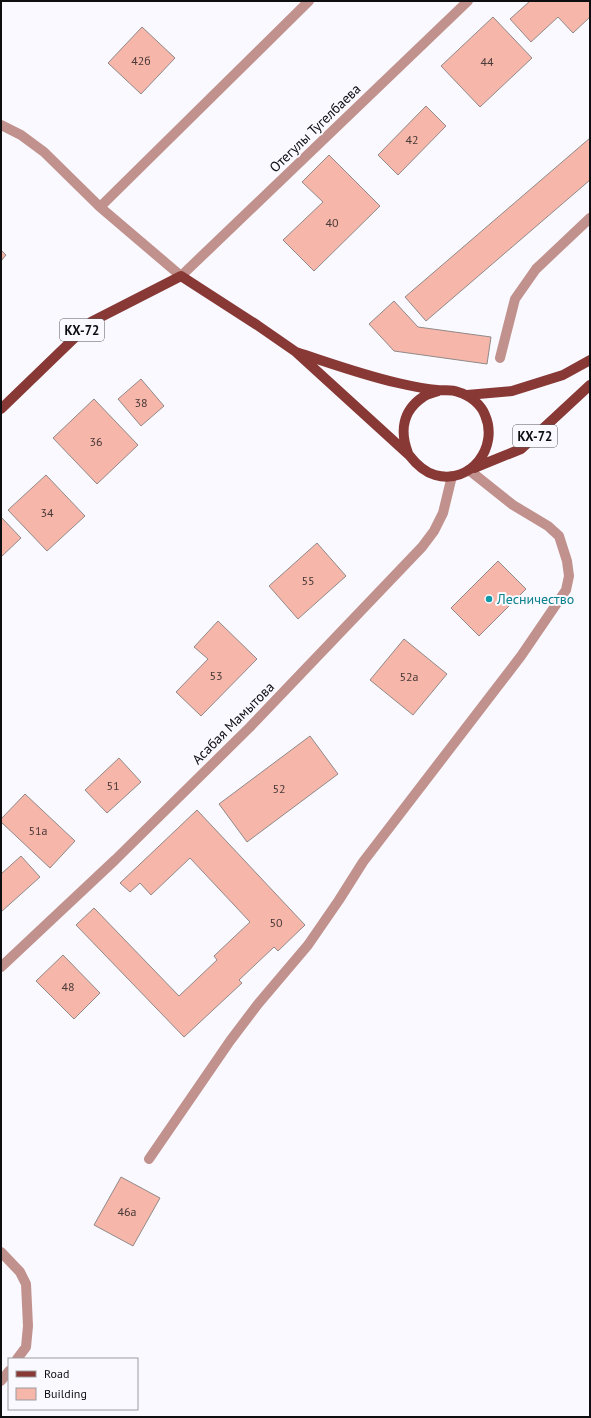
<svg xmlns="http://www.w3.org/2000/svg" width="591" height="1418" font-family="'PT Sans',sans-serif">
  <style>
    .building { fill: #f6b6a9; stroke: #918988 }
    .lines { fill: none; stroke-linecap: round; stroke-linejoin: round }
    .minor { stroke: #c1918d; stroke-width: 10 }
    .primary { stroke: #883935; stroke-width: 10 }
    .culture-dot { fill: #0f9aa8; stroke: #f9f9ff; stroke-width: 1.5 }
    .labels { text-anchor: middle; stroke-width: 4; stroke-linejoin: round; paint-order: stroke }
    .number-label { font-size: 12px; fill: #483837 }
    .shield { fill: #f9f9ff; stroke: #545458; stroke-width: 1 }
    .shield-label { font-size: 13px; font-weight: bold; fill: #0e0e11 }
    .street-label { font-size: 14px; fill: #0e0e11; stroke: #f9f9ff }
    .culture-label { font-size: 14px; fill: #0d838f; stroke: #f9f9ff; text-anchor: start }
  </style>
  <rect width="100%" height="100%" fill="#f9f9ff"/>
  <!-- building -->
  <path class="building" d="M 530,1 L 590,1 L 590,17 L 573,33 L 558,17 L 531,42 L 510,19 Z
    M 493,17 L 532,58 L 480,107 L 441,66 Z
    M 142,27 L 175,58 L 141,94 L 108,63 Z
    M 426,106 L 446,126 L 398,175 L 378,155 Z
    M 590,138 L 590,180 L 426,321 L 405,297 Z
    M 329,155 L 380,206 L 314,271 L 283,240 L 323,202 L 302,182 Z
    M 1,250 L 6,255 L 1,261 Z
    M 394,301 L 418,327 L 491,337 L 487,364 L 394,351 L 369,324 Z
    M 141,379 L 164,406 L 141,426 L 118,399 Z
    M 94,399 L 138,445 L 97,484 L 53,438 Z
    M 46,475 L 85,516 L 47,551 L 8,510 Z
    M 1,517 L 21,538 L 1,557 Z
    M 317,543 L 346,576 L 298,619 L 269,586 Z
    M 498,561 L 526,589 L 479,636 L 451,608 Z
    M 218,621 L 257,659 L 201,716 L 176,692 L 208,659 L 194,647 Z
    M 404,639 L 447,674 L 413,715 L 370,680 Z
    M 310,736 L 338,774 L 247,842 L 219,804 Z
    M 119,758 L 141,782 L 107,813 L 85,790 Z
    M 25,794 L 75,841 L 50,868 L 1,822 L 1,819 Z
    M 197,810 L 305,925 L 278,951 L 274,947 L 239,980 L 242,983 L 184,1037 L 76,925 L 94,908 L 179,996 L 217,960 L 214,956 L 250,922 L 190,858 L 151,895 L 140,883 L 130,892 L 120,883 Z
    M 21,856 L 40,877 L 1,912 L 1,874 Z
    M 63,955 L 100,993 L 74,1019 L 36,981 Z
    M 121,1177 L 160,1198 L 133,1246 L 94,1225 Z"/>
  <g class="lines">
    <!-- minor -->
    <path class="minor" d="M 1,125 L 21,135 L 44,152 L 100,207 L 181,276 L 468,1
      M 100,207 L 309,1
      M 500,358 L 515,299 L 536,269 L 590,218
      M 1,967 L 115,860 L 250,727 L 422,547 L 434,531 L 443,513 L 452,476
      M 149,1159 L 230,1041 L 258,1004 L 308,945 L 339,900 L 363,862 L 521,656 L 566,590 L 569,576 L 567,561 L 559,536 L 548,526 L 513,505 L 469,470
      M 1,1252 L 20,1272 L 26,1284 L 28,1326 L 26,1347 L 17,1359
      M 1,1381 L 9,1371"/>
    <!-- primary -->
    <path class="primary" d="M 467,395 L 512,391 L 563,375 L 590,360
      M 1,409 L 91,322 L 181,276 L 257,325 L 296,352 L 409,455 C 416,464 424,472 435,475 C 471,485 499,447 485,415 C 481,404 469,395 458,392 C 451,389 444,391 437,390 C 424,389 411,386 398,383 C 363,375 330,363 296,352
      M 408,453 C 400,432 402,411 423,397 C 427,394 433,393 438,391
      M 474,468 L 521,449 L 590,385"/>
  </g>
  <!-- markers -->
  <circle class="culture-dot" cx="489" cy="599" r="4"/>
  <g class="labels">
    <!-- number labels -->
    <g class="number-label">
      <text x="141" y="65">42б</text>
      <text x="487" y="66">44</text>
      <text x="412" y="144">42</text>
      <text x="332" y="227">40</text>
      <text x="141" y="407">38</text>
      <text x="96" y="446">36</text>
      <text x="47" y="517">34</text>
      <text x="308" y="585">55</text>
      <text x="216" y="680">53</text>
      <text x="409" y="681">52а</text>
      <text x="113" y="790">51</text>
      <text x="279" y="793">52</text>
      <text x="38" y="835">51а</text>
      <text x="276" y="927">50</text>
      <text x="68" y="991">48</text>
      <text x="127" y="1216">46а</text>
    </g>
    <!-- shield labels -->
    <g class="shield">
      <rect x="60" y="319" width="44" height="22" rx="3"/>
      <rect x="513" y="425" width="44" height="22" rx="3"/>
    </g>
    <g class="shield-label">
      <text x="82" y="335">КХ-72</text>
      <text x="535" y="441">КХ-72</text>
    </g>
    <!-- street labels -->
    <g class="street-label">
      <text transform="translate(315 128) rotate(-44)" y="5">Отегулы Тугелбаева</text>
      <text transform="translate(233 723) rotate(-45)" y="5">Асабая Мамытова</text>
    </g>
    <!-- culture labels -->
    <g class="culture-label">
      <text x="497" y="604">Лесничество</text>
    </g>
  </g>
  <!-- border -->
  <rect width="591" height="1418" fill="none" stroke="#0e0e11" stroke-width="4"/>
  <!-- legend -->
  <rect x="8" y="1358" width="130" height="52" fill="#f9f9ff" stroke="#9b9ba0"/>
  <rect x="16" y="1371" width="20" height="6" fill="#883935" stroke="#9b9ba0"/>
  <text x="44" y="1378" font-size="12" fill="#0e0e11">Road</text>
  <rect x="16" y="1388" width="20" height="12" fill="#f6b6a9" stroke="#9b9ba0"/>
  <text x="44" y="1398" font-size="12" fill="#0e0e11">Building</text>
</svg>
